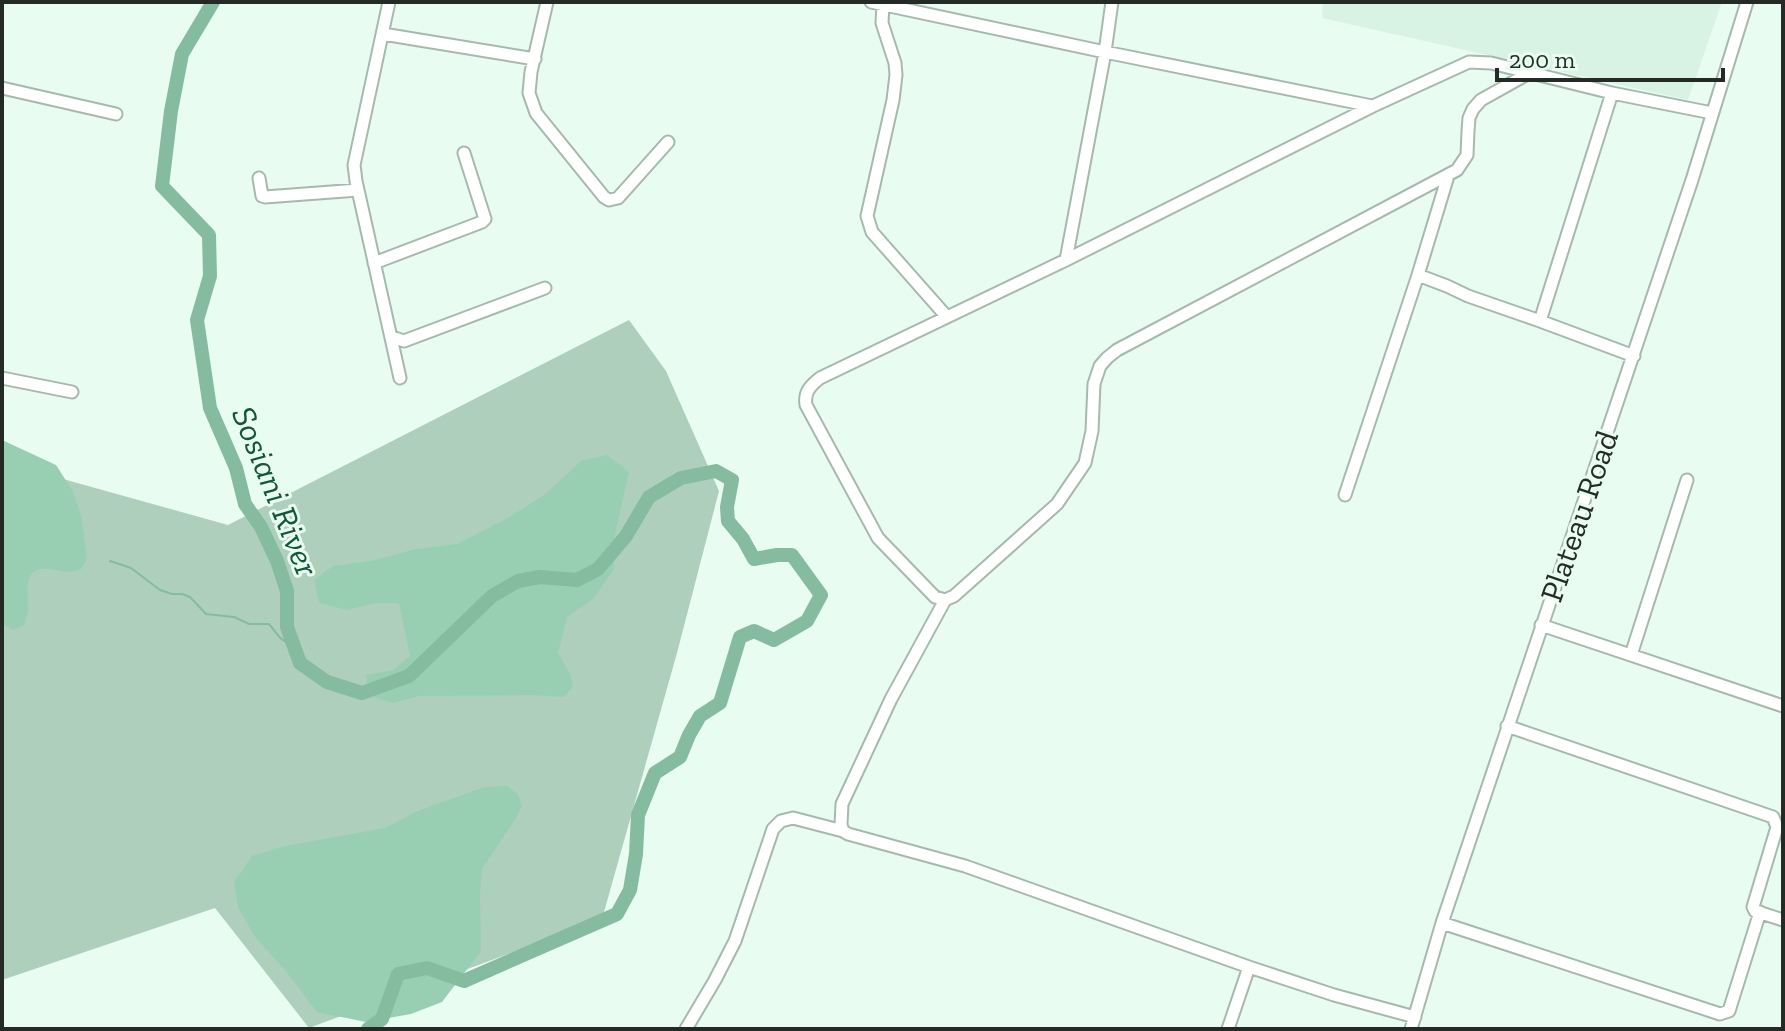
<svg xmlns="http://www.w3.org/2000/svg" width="1785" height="1031" font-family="'Zilla Slab',serif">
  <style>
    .built { fill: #d8f3e4 }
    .green { fill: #adcfbc }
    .forest { fill: #98cfb2 }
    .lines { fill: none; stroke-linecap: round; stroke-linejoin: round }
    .stream { stroke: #85bc9f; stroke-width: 2 }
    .river { stroke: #85bc9f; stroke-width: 14 }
    .minor-casing { stroke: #a7b9ae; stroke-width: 15 }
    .minor { stroke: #fff; stroke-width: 11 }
    .labels { text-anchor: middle; stroke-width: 6; stroke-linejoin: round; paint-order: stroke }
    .street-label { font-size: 32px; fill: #242b27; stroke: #e9fcf1 }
    .water-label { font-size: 34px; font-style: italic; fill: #13563a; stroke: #e9fcf1 }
  </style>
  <rect width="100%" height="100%" fill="#e9fcf1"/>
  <!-- built -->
  <path class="built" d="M 1323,2 L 1722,2 L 1688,100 L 1322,18 Z"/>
  <!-- green -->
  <path class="green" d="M 629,320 L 666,371 L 719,491 L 677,653 L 602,919 L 309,1028 L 215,908 L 2,980 L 2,462 L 228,525 Z"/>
  <!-- forest -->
  <path class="forest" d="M 2,440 L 56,465 L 72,490 L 81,515 L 87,558 L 81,569 C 64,574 65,571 49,569 C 20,565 29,596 28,612 C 27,616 25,621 24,625 L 13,630 L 2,624 Z
    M 607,455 L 629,472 L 613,543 L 614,569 L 593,599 L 567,617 L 558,653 L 570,674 L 573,686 L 564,697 L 531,695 L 419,696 L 393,703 L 368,695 L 366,675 L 393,670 L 410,656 L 399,603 L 375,603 L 347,610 L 319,603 L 314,580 L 333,566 L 371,561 L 416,549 L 457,544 L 508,518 L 544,495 L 581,461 Z
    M 507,786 L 518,794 L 522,806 L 516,818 L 482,869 L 480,893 L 481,951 L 442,1002 L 411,1014 L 366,1022 L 317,1012 L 285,970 L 256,938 L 238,908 L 234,882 L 252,856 L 285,846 L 385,828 L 420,810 L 485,787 Z"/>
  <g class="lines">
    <!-- stream -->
    <path class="stream" d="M 110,561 L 131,568 L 160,590 L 172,594 L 182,594 L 190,597 L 206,614 L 234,617 L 249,624 L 269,624 C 277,633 280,642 293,644"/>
    <!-- river -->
    <path class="river" d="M 213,2 L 182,54 L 171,111 L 162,186 L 209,235 L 210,276 L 197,320 L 210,408 L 236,468 L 245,504 L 261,527 L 277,561 L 287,591 L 287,627 L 300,663 L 327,682 L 362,693 L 409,676 L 492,596 L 518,581 L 540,577 L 577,580 L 598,569 L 626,536 L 649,497 L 681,478 L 716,471 L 732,480 L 727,507 L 728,521 L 743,539 L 754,559 L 777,555 L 792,555 L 821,595 L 807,621 L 774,640 L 754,631 L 740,637 L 720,703 L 700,716 L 689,735 L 680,757 L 655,773 L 638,815 L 636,854 L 630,890 L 617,914 L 464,981 L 427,968 L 398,974 L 382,1019 L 368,1029"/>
    <!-- minor casing -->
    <g class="minor-casing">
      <path id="minor" d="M 389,2 L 354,165 L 356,181 L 400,378
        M 547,2 L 531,72 L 529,93 L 536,113 L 604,197 L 609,200 L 618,198 L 668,142
        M 871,2 L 1105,52 L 1372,106
        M 883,4 L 882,23 L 895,63 L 896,75 L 893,100 L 867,216 L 872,232 L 947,317
        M 383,34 L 535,59
        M 2,88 L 116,114
        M 1612,93 L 1540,321 L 1634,356
        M 1448,176 L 1418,275 L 1447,286 L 1468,296 L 1540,321
        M 259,178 L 262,196 L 265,197 L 358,190
        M 1066,260 L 1105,52 L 1112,2
        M 374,263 L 482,222 L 485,219 L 464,153
        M 392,337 L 404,341 L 545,288
        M 2,378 L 72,392
        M 1345,495 L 1418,275
        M 945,600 L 935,597 L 878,538 L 806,405 C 804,392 810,386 820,378 L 1066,260 L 1373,106 L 1469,62 L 1491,63 L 1612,93 L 1712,113
        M 1541,625 L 1783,706
        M 1631,655 L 1687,480
        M 1507,726 L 1773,817 L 1777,827 L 1753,907 L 1755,911 L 1783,920
        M 1442,923 L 1720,1014 L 1729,1011 L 1760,912
        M 1249,967 L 965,866 L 848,834 L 843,831 L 841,825 L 842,804 L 891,699 L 945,600 L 954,596 L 1057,504 L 1085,463 L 1092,431 L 1094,384 L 1100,366 L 1107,358 L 1117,350 L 1457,170 L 1467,155 L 1468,131 L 1469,118 L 1473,109 L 1481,100 L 1531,72
        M 686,1029 L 715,980 L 735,941 L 773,829 L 781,821 L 793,818 L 843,831
        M 1228,1029 L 1249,967 L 1334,995 L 1415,1017
        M 1411,1029 L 1442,923 L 1692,180 L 1747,2"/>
    </g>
    <!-- minor -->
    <use href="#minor" class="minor"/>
  </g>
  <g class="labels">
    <!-- street labels -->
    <g class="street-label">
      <text transform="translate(1579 516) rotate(-71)" y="11">Plateau Road</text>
    </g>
    <!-- water labels -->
    <g class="water-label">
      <text transform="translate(276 491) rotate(68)" y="12">Sosiani River</text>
    </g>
  </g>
  <!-- border -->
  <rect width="1785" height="1031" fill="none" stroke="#242b27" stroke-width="8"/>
  <!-- scale -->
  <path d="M1497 68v12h226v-12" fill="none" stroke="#242b27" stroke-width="4"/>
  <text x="1509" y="68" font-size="24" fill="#242b27" stroke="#e9fcf1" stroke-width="6" paint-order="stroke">200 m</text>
</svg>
